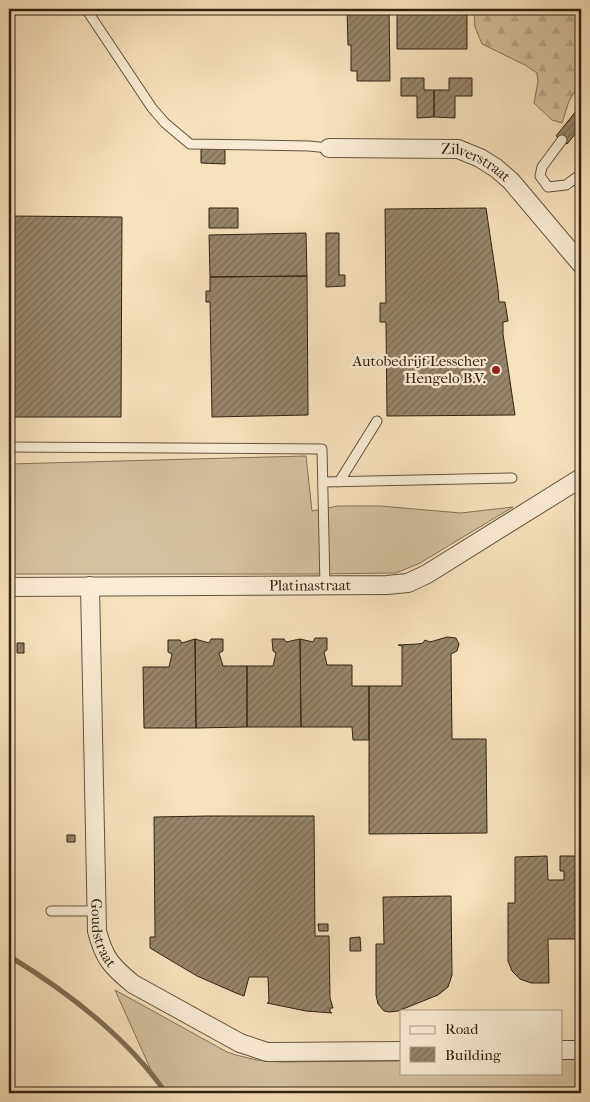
<svg xmlns="http://www.w3.org/2000/svg" width="590" height="1102" font-family="'IM FELL French Canon',serif">
  <style>
    .grass { fill: #d6c1a0; stroke: #847258 }
    .forest { fill: url(#forest-firs); stroke: #847258 }
    .lines { fill: none; stroke-linecap: round; stroke-linejoin: round }
    .stream { stroke: #806e54; stroke-width: 5 }
    .building { fill: url(#building-hatch); stroke: #312210 }
    .lane-casing { stroke: #63523b; stroke-width: 11 }
    .street-casing { stroke: #63523b; stroke-width: 20 }
    .lane { stroke: #faecd4; stroke-width: 9 }
    .street { stroke: #faecd4; stroke-width: 18 }
    .poi-dot { fill: #8f2418; stroke: #faecd4; stroke-width: 2 }
    .labels { text-anchor: middle; stroke-width: 4.5; stroke-linejoin: round; paint-order: stroke }
    .street-label { font-size: 15px; fill: #312210; stroke: #faecd4 }
    .poi-label { font-size: 15px; fill: #312210; stroke: #faecd4; text-anchor: end }
  </style>
  <defs>
    <pattern id="forest-firs" width="22" height="20" patternUnits="userSpaceOnUse" patternTransform="scale(1.25)"><rect width="22" height="20" fill="#d6c1a0"/><path d="M5 1l3.5 6h-7zM16 11l3.5 6h-7z" fill="#b8a689"/></pattern>
    <pattern id="building-hatch" width="6" height="6" patternUnits="userSpaceOnUse" patternTransform="scale(1.25)"><rect width="6" height="6" fill="#98856a"/><path d="M-1 1l2-2M0 6l6-6M5 7l2-2" fill="none" stroke="#7d6c56"/></pattern>
  </defs>
  <rect width="100%" height="100%" fill="#f8e1bd"/>
  <filter id="stains"><feTurbulence type="fractalNoise" baseFrequency=".004" numOctaves="4"/><feColorMatrix values="0 0 0 0 .2 0 0 0 0 .09 0 0 0 0 .02 0 0 0 .5 -.17"/></filter>
  <radialGradient id="worn" r=".72"><stop offset=".6" stop-color="#630" stop-opacity="0"/><stop offset="1" stop-color="#630" stop-opacity=".3"/></radialGradient>
  <!-- grass -->
  <path class="grass" d="M 306,456 L 312,511 L 338,506 L 380,506 L 461,513 L 513,507 L 420,563 L 396,573 L 316,574 L 9,574 L 9,464 Z
    M 581,499 L 581,571 L 576,571 L 575,503 Z
    M 115,990 L 227,1052 L 236,1055 L 257,1060 L 280,1062 L 401,1061 L 401,1073 L 561,1073 L 561,1059 L 581,1059 L 581,1093 L 166,1093 L 155,1079 Z"/>
  <!-- forest -->
  <path class="forest" d="M 474,9 L 581,9 L 581,81 L 569,101 L 562,123 L 552,120 L 534,103 L 538,82 L 537,73 L 525,65 L 482,44 L 475,27 Z"/>
  <g class="lines">
    <!-- stream -->
    <path class="stream" d="M 9,956 C 68,992 126,1036 166,1093"/>
  </g>
  <!-- building -->
  <path class="building" d="M 347,9 L 389,9 L 390,81 L 357,81 L 357,71 L 351,71 L 351,45 L 348,45 Z
    M 397,9 L 467,9 L 467,49 L 397,49 Z
    M 401,78 L 424,78 L 424,90 L 434,90 L 434,117 L 417,118 L 417,96 L 401,96 Z
    M 449,78 L 472,78 L 472,96 L 455,96 L 455,118 L 434,117 L 434,90 L 449,90 Z
    M 581,105 L 581,127 L 567,144 L 556,136 Z
    M 201,147 L 225,148 L 225,164 L 201,163 Z
    M 209,208 L 238,208 L 238,228 L 209,228 Z
    M 486,208 L 498,289 L 499,302 L 505,302 L 508,321 L 503,322 L 503,334 L 515,415 L 387,416 L 386,322 L 380,322 L 380,303 L 386,303 L 385,209 Z
    M 9,216 L 122,217 L 121,417 L 9,417 Z
    M 306,233 L 307,276 L 210,277 L 209,235 Z
    M 326,233 L 339,233 L 339,275 L 345,275 L 345,286 L 326,287 Z
    M 307,276 L 308,415 L 212,417 L 210,302 L 206,302 L 206,291 L 210,291 L 210,277 Z
    M 447,637 L 456,638 L 459,644 L 457,651 L 451,654 L 452,739 L 486,739 L 487,833 L 369,834 L 369,686 L 402,686 L 402,646 L 398,645 L 418,644 L 423,643 L 425,640 L 430,642 Z
    M 315,638 L 327,638 L 327,650 L 324,652 L 327,665 L 352,665 L 352,686 L 369,686 L 369,740 L 353,740 L 352,727 L 301,727 L 300,639 L 313,642 Z
    M 195,639 L 196,728 L 144,728 L 143,667 L 169,667 L 172,654 L 168,652 L 168,640 L 180,640 L 182,643 Z
    M 195,639 L 209,643 L 211,639 L 223,639 L 223,651 L 219,653 L 223,666 L 247,666 L 247,727 L 196,728 Z
    M 272,639 L 284,639 L 286,642 L 300,639 L 301,727 L 247,727 L 247,666 L 273,666 L 276,653 L 273,651 Z
    M 17,643 L 24,643 L 24,653 L 17,653 Z
    M 208,816 L 314,816 L 315,936 L 329,936 L 330,998 L 333,1008 L 330,1008 L 330,1012 L 332,1013 L 306,1011 L 267,1003 L 269,1002 L 268,977 L 249,977 L 244,996 L 236,993 L 197,976 L 150,948 L 150,937 L 155,937 L 154,817 Z
    M 67,835 L 75,835 L 75,842 L 67,842 Z
    M 547,856 L 548,880 L 564,880 L 564,871 L 560,871 L 560,856 L 581,856 L 581,939 L 548,939 L 549,983 L 531,983 L 520,979 L 512,971 L 508,961 L 508,903 L 515,903 L 515,857 Z
    M 451,896 L 452,975 L 448,987 L 438,995 L 398,1011 L 389,1012 L 384,1011 L 378,1004 L 376,995 L 376,944 L 384,944 L 383,897 Z
    M 318,924 L 328,924 L 328,931 L 319,931 Z
    M 360,937 L 361,951 L 350,951 L 350,938 Z"/>
  <g class="lines">
    <!-- lane casing -->
    <g class="lane-casing">
      <path id="lane" d="M 86,9 L 152,108 L 165,123 L 190,144 L 309,146 L 329,148
        M 562,140 L 542,167 L 540,176 L 548,187 L 566,185 L 581,174
        M 9,447 L 322,449 L 325,586
        M 323,482 L 512,478
        M 339,482 L 377,421
        M 51,911 L 97,911"/>
    </g>
    <!-- street casing -->
    <g class="street-casing">
      <g id="street">
        <path id="s1" d="M 329,148 L 458,149 L 480,158 L 496,168 L 511,181 L 581,264"/>
        <path id="s2" d="M 90,586 L 97,931 C 104,958 111,966 133,984 L 240,1043 L 267,1052 L 401,1051"/>
        <path id="s3" d="M 9,587 L 387,585 L 408,583 L 427,574 L 581,478"/>
        <path d="M 561,1050 L 581,1050"/>
      </g>
    </g>
    <!-- lane -->
    <use href="#lane" class="lane"/>
    <!-- street -->
    <use href="#street" class="street"/>
  </g>
  <!-- markers -->
  <circle class="poi-dot" cx="496" cy="370" r="5"/>
  <g class="labels">
    <!-- street labels -->
    <g class="street-label">
      <text dy="5" stroke="none"><textPath href="#s1" startOffset="150">Zilverstraat</textPath></text>
      <text dy="5" stroke="none"><textPath href="#s3" startOffset="301">Platinastraat</textPath></text>
      <text dy="5" stroke="none"><textPath href="#s2" startOffset="348">Goudstraat</textPath></text>
    </g>
    <!-- poi labels -->
    <g class="poi-label">
      <text x="486" y="366">Autobedrijf Lesscher<tspan x="486" dy="17">Hengelo B.V.</tspan></text>
    </g>
  </g>
  <!-- margin -->
  <rect width="590" height="1102" fill="none" stroke="#f8e1bd" stroke-width="30"/>
  <rect x="10" y="10" width="570" height="1082" fill="none" stroke="#312210" stroke-width="2.5"/>
  <rect x="15" y="15" width="560" height="1072" fill="none" stroke="#312210"/>
  <!-- legend -->
  <rect x="400" y="1010" width="162" height="65" fill="#faecd4" stroke="#aa9b86"/>
  <rect x="410" y="1026" width="25" height="8" fill="#faecd4" stroke="#aa9b86"/>
  <text x="445" y="1034" font-size="15" fill="#312210">Road</text>
  <rect x="410" y="1047" width="25" height="15" fill="url(#building-hatch)" stroke="#aa9b86"/>
  <text x="445" y="1060" font-size="15" fill="#312210">Building</text>
  <rect width="100%" height="100%" filter="url(#stains)"/>
  <rect width="100%" height="100%" fill="url(#worn)"/>
</svg>
